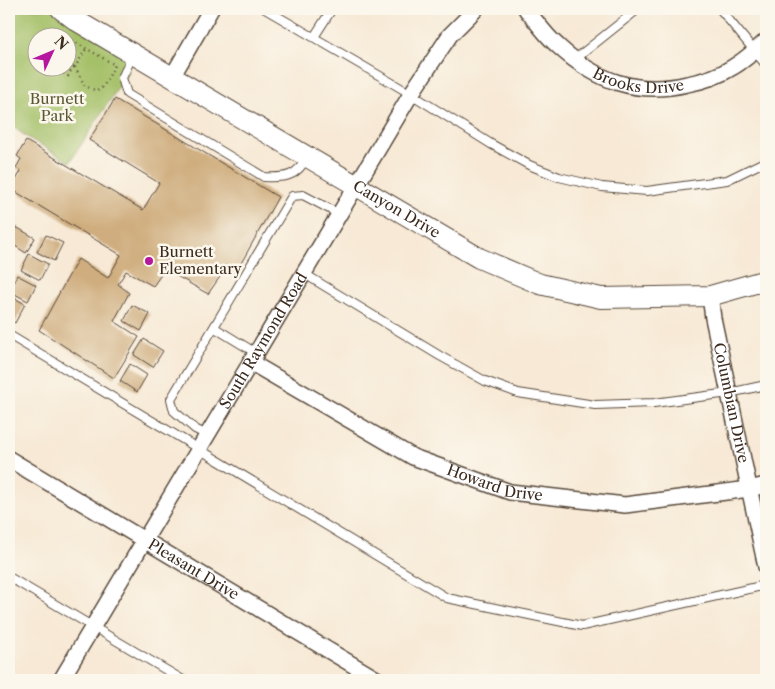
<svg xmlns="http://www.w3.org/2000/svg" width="775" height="689" font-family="'Libre Caslon Text',serif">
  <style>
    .green { fill: #a4c068; stroke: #707543; fill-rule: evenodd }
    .building { fill: #cfad7e }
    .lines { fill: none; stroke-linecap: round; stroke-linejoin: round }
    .service-casing { stroke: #574739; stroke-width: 10 }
    .minor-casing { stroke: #574739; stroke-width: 18 }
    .tertiary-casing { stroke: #574739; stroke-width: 22 }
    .path { stroke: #574739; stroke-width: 2.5; stroke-dasharray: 1 4; stroke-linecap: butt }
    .service { stroke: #fff; stroke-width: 8 }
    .minor { stroke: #fff; stroke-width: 15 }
    .tertiary { stroke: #fff; stroke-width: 20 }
    .poi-dot { fill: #b5179e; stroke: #fbf7ec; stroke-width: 2 }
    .labels { text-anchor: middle; stroke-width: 5; stroke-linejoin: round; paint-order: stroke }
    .street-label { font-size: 15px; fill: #3b2a1e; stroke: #fbf7ec }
    .park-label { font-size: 15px; fill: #5a5734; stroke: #fbf7ec }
    .poi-label { font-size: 15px; fill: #3b2a1e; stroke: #fbf7ec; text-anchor: start }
  </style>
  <rect width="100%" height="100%" fill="#fbf7ec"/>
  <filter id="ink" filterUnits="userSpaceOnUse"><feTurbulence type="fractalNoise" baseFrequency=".02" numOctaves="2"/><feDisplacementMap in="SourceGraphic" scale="10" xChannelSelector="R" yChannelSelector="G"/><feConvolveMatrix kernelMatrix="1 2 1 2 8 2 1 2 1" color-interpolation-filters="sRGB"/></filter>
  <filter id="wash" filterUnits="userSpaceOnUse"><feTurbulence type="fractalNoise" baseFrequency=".0096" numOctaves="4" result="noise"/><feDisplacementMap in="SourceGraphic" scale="20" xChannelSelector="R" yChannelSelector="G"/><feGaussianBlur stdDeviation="1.12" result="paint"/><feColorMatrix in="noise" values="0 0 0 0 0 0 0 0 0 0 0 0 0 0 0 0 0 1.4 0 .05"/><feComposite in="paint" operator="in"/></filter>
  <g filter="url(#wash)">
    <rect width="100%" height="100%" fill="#f7e9d5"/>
    <!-- green -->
    <path class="green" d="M 9,9 L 63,9 L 125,56 L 129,71 L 70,162 L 27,137 L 9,124 ZM 38,38 L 68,38 L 68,68 L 38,68 Z"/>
    <g id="blocks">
      <!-- building -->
      <path class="building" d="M 115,99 L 278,197 L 235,274 L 226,268 L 208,294 L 165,269 L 153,286 L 126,271 L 118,284 L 129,293 L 114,321 L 139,337 L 114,378 L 39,330 L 78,259 L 108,278 L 121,255 L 11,189 L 21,171 L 16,168 L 21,159 L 17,156 L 26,141 L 143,210 L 159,183 L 89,140 Z
        M 9,217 L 15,221 L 9,232 Z
        M 16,227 L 35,238 L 26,253 L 9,242 Z
        M 46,235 L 63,243 L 54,261 L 37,252 Z
        M 29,254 L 48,264 L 40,280 L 21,270 Z
        M 17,275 L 36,285 L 28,301 L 9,291 Z
        M 9,295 L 25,304 L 15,323 L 9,319 Z
        M 132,305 L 150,314 L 141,331 L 124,321 Z
        M 144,339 L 163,351 L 153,367 L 134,355 Z
        M 130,364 L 147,375 L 137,392 L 120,381 Z"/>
    </g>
  </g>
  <g filter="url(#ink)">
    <use href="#blocks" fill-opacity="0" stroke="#574739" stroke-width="1"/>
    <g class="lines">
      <!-- service casing -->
      <g class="service-casing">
        <path id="service" d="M 265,9 L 411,94 L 491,144 L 529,165 L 559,177 L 602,187 L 647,191 L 727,180 L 766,161
          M 720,9 L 766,65
          M 314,37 L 332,9
          M 132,56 L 122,78 L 127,94 L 264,177 C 285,178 297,177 307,157
          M 574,60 L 638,9
          M 303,273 L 440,356 L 485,381 L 518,393 L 595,405 L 654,403 L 729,393 L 766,385
          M 215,328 L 256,353
          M 9,335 L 447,598 L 582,626 L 766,585
          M 207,435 L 195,429 L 174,411 L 171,399 L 292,196 L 303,195 L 339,214
          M 9,577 L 183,680"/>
      </g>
      <!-- minor casing -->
      <g class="minor-casing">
        <g id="minor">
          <path id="s1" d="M 526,9 C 536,21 546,36 558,46 C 596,81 637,96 687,84 C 704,81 719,76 733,67 C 745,60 756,50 766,41"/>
          <path d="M 172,77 L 211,9"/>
          <path id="s2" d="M 710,296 L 713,318 L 766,567"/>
          <path id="s3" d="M 250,362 L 413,457 L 510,492 L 625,505 L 749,489 L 766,485"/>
          <path id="s4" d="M 9,459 L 378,680"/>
          <path id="s5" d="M 61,680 L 411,94 L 450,35 L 476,9"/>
        </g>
      </g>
      <!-- tertiary casing -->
      <g class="tertiary-casing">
        <g id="tertiary">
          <path id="s6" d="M 61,9 L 77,21 L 479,258 L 540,284 L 601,298 L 710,296 L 766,280"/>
        </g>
      </g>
      <!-- path -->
      <path class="path" d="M 55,30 L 67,38
        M 50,38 L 57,26
        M 68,38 L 115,65 L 103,87 L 97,91 L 85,86 L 75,67 L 86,49
        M 38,55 L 38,57
        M 55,68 L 68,76 L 75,64"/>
      <!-- service -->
      <use href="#service" class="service"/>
      <!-- minor -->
      <use href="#minor" class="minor"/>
      <!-- tertiary -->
      <use href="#tertiary" class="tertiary"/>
    </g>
  </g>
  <!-- markers -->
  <circle class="poi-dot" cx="149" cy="261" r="5"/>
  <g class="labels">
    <!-- street labels -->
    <g class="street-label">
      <text dy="5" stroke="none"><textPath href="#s1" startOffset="140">Brooks Drive</textPath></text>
      <text dy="5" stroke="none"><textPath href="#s6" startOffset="391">Canyon Drive</textPath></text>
      <text dy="5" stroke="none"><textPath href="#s5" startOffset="395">South Raymond Road</textPath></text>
      <text dy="5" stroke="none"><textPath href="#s2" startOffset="109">Columbian Drive</textPath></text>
      <text dy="5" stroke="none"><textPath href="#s3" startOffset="275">Howard Drive</textPath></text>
      <text dy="5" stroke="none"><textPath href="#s4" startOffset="215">Pleasant Drive</textPath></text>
    </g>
    <!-- park labels -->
    <g class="park-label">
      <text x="57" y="104">Burnett<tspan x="57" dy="17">Park</tspan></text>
    </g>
    <!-- poi labels -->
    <g class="poi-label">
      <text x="159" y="257">Burnett<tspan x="159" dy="17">Elementary</tspan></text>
    </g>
  </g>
  <!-- margin -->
  <rect width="775" height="689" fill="none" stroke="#fbf7ec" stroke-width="30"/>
  <!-- north arrow -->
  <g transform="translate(52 52) rotate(46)"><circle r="24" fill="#fbf7ec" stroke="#aea59a"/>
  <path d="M0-4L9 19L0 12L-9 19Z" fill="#b5179e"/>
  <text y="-8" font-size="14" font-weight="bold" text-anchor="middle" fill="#3b2a1e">N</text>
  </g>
</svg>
